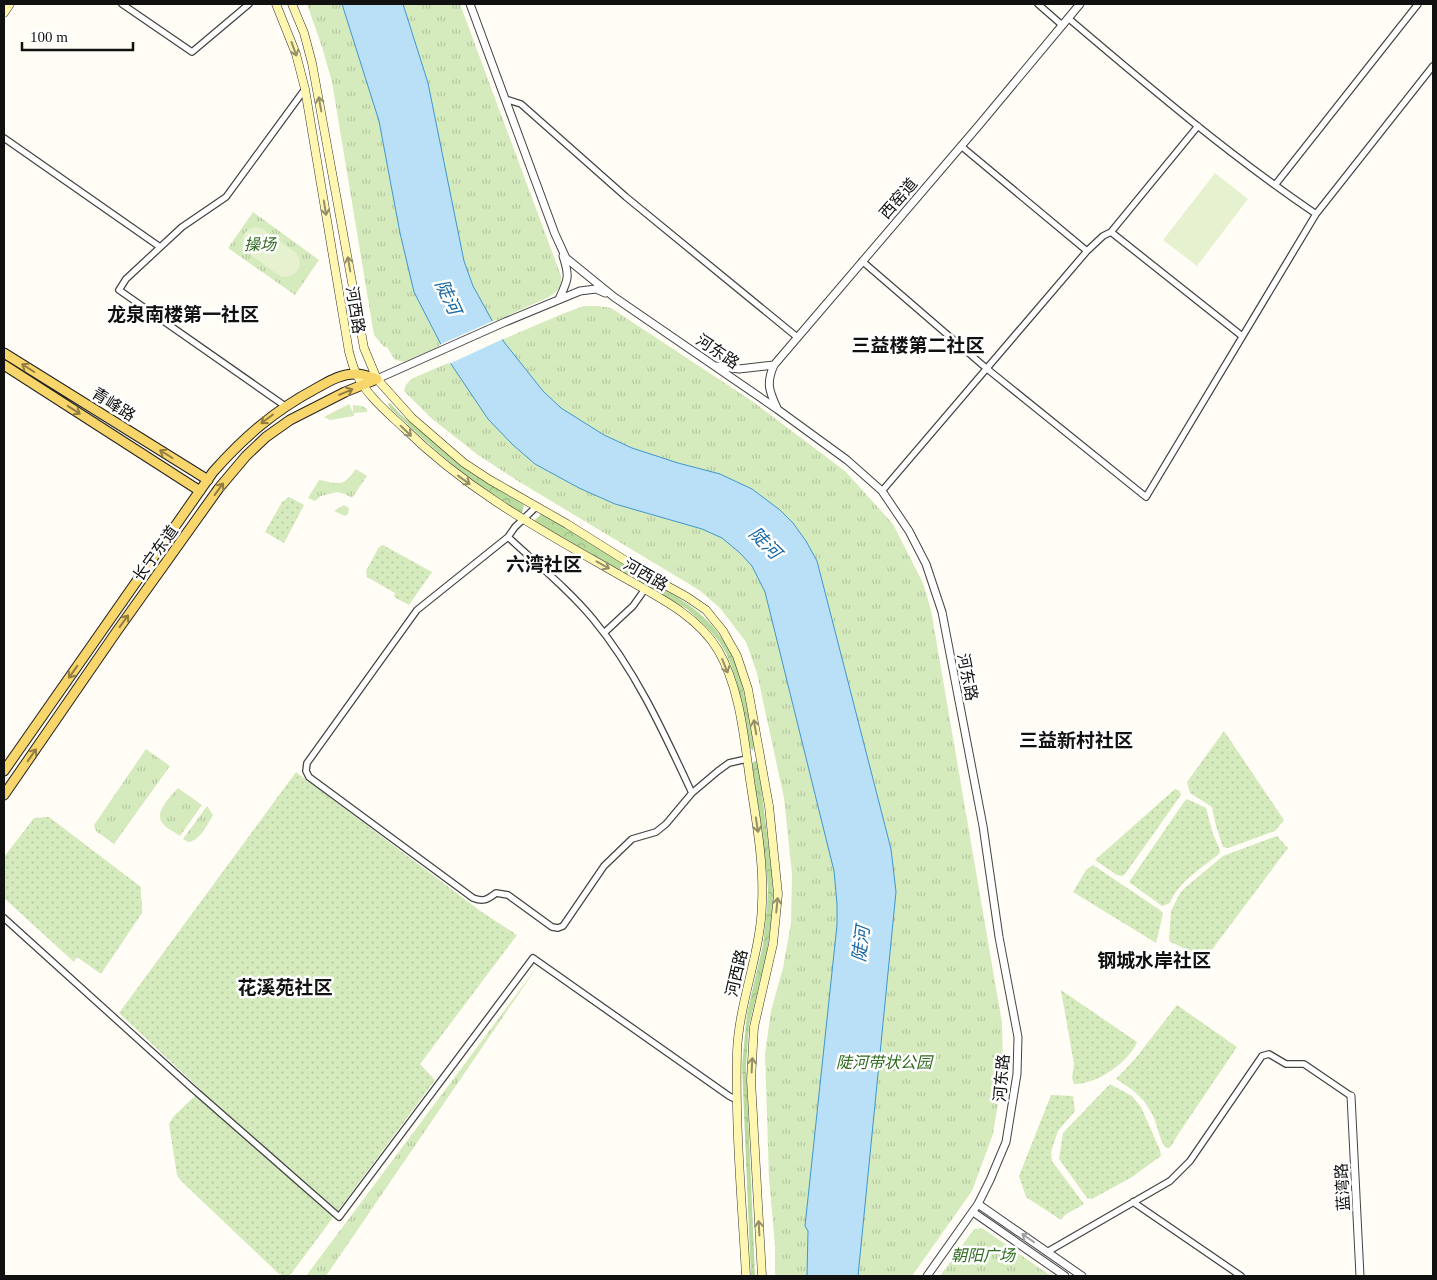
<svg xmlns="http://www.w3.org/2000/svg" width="1437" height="1280" font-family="'Times New Roman','Noto Sans SC',serif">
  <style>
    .grass { fill: url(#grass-tufts) }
    .forest { fill: url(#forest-crowns) }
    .garden { fill: url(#garden-dots) }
    .pitch { fill: #e6f2cf }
    .water { fill: #b9e0f7; stroke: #3f96cf }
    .pier { fill: #fffdf5 }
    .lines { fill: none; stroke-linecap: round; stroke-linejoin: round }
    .minor-casing { stroke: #444; stroke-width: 8 }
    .tertiary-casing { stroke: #444; stroke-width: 9 }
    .secondary-casing { stroke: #333; stroke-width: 9 }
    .primary-casing { stroke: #222; stroke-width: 11 }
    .minor { stroke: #fff; stroke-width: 5.5 }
    .tertiary { stroke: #fff; stroke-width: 7 }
    .secondary { stroke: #fff6b0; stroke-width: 8 }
    .primary { stroke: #f9d66b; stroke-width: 9 }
    .oneway { stroke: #948f68 }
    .oneway2 { stroke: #917d42 }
    .oneway3 { stroke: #a0a0a0 }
    .labels { text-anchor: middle; stroke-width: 5; stroke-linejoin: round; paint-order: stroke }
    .street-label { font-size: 16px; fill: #111; stroke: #fff }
    .park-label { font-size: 16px; font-style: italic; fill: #2f6b1f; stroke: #fff }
    .water-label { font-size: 18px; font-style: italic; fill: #1768a6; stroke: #fff }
    .quarter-label { font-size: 19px; font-weight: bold; fill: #111; stroke: #fff }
  </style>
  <defs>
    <pattern id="grass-tufts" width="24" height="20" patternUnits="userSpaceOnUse" patternTransform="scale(1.25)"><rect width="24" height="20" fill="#d5ebbd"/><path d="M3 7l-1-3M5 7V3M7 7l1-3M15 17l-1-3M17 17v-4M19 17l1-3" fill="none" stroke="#b6c8a1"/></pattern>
    <pattern id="forest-crowns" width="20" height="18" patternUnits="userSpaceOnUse" patternTransform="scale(1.25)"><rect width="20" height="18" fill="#b9dc9c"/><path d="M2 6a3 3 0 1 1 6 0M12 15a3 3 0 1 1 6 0" fill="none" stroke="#9ebc85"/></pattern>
    <pattern id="garden-dots" width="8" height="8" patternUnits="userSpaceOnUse" patternTransform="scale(1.25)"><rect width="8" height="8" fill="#d5ebbd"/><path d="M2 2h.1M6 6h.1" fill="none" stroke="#b6c8a1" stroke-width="1.8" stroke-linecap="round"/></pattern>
  </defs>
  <rect width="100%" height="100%" fill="#fffdf5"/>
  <!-- grass -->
  <path class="grass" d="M 307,4 L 460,4 L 561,276 C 562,287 558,291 549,297 L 405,362 L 395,360 L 387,347 L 384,347 L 374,335 L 332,82 L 322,47 Z
    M 253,212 L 319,260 L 295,295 L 228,248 Z
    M 584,306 L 598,306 L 611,308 L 752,401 L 845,471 L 893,524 L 923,583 L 931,610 L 1002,1023 L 1003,1071 L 993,1134 L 972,1191 L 912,1276 L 775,1276 L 775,1246 L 769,1178 L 765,1054 L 771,1011 L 783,968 L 791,923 L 792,874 L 784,798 L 757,673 L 746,642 L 720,608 L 699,590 L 518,481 L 478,455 L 431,418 L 404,391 L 406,385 L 411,379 L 562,314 Z
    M 349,404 L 353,412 L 353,405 L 362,406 L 367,409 L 367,412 L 354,413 L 354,416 L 330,420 L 324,417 Z
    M 356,469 L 367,476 L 352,498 L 345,494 L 337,492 L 321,496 L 315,501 L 308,498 L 319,480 C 341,484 341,488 356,469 Z
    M 344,505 L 349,508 L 348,514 L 345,516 L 334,511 Z
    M 146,749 L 170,766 L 114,844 L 96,831 L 94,825 Z
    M 178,788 L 202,805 L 180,836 C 175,832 167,829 163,824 C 153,813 171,796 178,788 Z
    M 207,806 L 213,815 C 208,824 199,842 188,842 L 183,839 Z
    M 537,967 L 326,1276 L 306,1276 Z
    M 982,1228 L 1051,1276 L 940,1276 L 974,1229 Z"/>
  <!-- forest -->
  <path class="forest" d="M 390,403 L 400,414 L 472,473 L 524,505 L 522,513 C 472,485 433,448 391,409 L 388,404 Z
    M 541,514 C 575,533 607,554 639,574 C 675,597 703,607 727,646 C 744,675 747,712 754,745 L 753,750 L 750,748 C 744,716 740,683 726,653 C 717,635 701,622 687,609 L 534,521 Z
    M 755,761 L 758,762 L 772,874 L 773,894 L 772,916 L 767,952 L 749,1026 L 746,1065 L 755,1276 L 751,1276 L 742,1066 L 747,1013 L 763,945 L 767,908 L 768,889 L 766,867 L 752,763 Z"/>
  <!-- garden -->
  <path class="garden" d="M 289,497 L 304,505 L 284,543 L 265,532 L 282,502 Z
    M 383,545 L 432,572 L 409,605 L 394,597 L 395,593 L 367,577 L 366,571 L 379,547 Z
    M 1224,731 L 1284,820 L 1275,831 L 1228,848 L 1223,847 L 1216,826 L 1212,807 L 1190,793 L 1187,782 Z
    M 296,772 L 479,910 L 517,935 L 420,1064 L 435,1080 L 291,1274 L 287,1276 L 279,1274 L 180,1180 L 177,1175 L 169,1124 L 173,1117 L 201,1090 L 119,1013 Z
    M 1175,789 L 1180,791 L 1181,795 L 1125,874 L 1122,876 L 1117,875 L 1095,860 Z
    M 1187,799 L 1206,808 L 1213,834 L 1220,850 L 1219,854 C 1202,868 1178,882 1170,903 L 1162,906 L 1129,882 L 1184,802 Z
    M 49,817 L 141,887 C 140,896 143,904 142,913 L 101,974 L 77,957 L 74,962 L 4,898 L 4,857 L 34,818 Z
    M 1277,836 L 1288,848 L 1205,959 L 1169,941 L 1171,911 L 1180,893 L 1186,887 L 1223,856 Z
    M 1093,865 L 1160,910 L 1163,914 L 1156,943 L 1073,892 L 1086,870 Z
    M 1061,990 L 1137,1042 C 1129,1062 1096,1085 1074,1084 L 1072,1078 L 1074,1064 Z
    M 1177,1005 L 1237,1047 L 1177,1136 L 1172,1145 L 1169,1148 L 1165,1147 C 1159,1138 1158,1128 1154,1118 C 1145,1098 1134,1090 1116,1079 L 1135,1059 Z
    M 1110,1084 L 1132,1096 L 1141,1107 L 1160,1150 L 1161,1156 L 1132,1177 L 1092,1199 L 1087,1198 L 1059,1159 L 1063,1133 Z
    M 1051,1095 L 1073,1096 L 1075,1111 L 1058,1131 L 1051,1152 L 1052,1161 L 1084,1204 L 1065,1215 L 1061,1220 L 1026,1197 L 1019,1176 Z"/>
  <!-- pitch -->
  <path class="pitch" d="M 1215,173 L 1248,199 L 1197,266 L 1163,240 Z
    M 255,227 L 261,228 L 296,253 C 306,265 295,280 280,276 L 244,250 C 241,239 243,230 255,227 Z"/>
  <!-- water -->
  <path class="water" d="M 342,4 L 403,4 L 428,83 L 464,261 L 473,286 L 504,342 L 543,391 L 561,408 L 604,435 L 632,448 L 678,463 L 720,474 L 752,489 L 780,510 L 793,523 L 806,541 L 817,561 L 891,849 L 896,892 L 858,1276 L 807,1276 L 808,1231 L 805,1226 L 837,925 L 837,904 L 834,871 L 765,592 L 752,566 L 740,553 L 722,538 L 702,529 L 615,504 L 579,488 L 535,464 L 513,445 L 488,419 L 451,364 L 414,292 L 400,233 L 379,121 Z"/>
  <!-- pier -->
  <path class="pier" d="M 495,320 L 505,338 L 449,364 L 439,345 Z"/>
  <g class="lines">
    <!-- minor casing -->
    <g class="minor-casing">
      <path id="minor" d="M 122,4 L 192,52 L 249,4
        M 1038,4 L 1062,25
        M 1068,18 C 1148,86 1229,155 1316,214
        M 505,99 L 521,104 L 626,197 L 797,337
        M 4,138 L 160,247
        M 961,146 L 1087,251
        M 1275,185 L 1418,4
        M 1111,232 L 1198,126
        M 862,261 L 986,368 L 1146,497 L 1316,214 L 1433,66
        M 285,406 L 119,290 L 126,279 L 182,227 L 226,197 L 305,89
        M 882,491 L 1087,251 L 1103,236 L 1111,232 L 1242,336
        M 536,507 L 515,527 L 508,537 L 417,610 L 307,763 L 306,771 L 309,777 L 473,898 C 483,902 487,900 496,893 L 508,895 L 552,927 L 558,928 L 563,926 L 604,866 L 632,839 L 656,832 L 666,824 L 692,793 L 718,771 L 729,763 L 747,759
        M 508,537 C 537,564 568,589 593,619 C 636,671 664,733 692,793
        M 604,633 L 633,606 L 645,589
        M 4,918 L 192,1088 L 339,1217 L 533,958 L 729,1096 L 737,1100
        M 1133,1202 L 1241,1276
        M 1047,1252 L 1170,1181 L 1190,1161 L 1262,1056 L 1269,1054 L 1286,1064 L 1304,1064 L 1351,1096"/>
    </g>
    <!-- tertiary casing -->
    <g class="tertiary-casing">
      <path id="tertiary" d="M 470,4 L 555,234 L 566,258 L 614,297 L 777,409 L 847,460 L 882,491 L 909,531 L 926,564 L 942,612 L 983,826 L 999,937 L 1018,1037 L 1017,1074 L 1006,1142 L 990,1180 L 978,1204 L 927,1276
        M 559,299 C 568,280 570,277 563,256
        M 717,366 L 739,369 L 774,365
        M 377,379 L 505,322 L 580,291 L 596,289 L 605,293
        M 777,408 C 769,391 766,383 774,365 L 980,124 L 1080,4
        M 1351,1096 L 1360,1276
        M 978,1204 L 1082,1276
        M 973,1212 L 1065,1276"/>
    </g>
    <!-- secondary casing -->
    <g class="secondary-casing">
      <path id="secondary" d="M 276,4 L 296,54 L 305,89 L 349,352 C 351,359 353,367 356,373 C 366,395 387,412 404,428 C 468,491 539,529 616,573 C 652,594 696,613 718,650 C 740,688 744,737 750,780 C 756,820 764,862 762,903 C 761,953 739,1001 737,1052 C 735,1127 742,1202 746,1276
        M 292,4 L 304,33 L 312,63 L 364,348 L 377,379 L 412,418 L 464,463 L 490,480 L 567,524 L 658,581 L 687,597 L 706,610 L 723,631 L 737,656 L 748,689 L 769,806 L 778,894 L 773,944 L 754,1027 L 751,1080 L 762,1276
        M 4,13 L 10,4"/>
    </g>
    <!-- primary casing -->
    <g class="primary-casing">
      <path id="primary" d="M 4,353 L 208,480
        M 4,365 L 200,491
        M 4,771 L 213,472 C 244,437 274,411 315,389 C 328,382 340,374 355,374 C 362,373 370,377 377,379
        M 4,795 L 117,631 L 219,488 L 246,456 L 266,437 L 290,420 L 345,392 L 377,379"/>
    </g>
    <!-- minor -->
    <use href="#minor" class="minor"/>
    <!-- tertiary -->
    <use href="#tertiary" class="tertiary"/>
    <!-- secondary -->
    <use href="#secondary" class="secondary"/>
    <!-- primary -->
    <use href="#primary" class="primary"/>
  </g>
  <!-- one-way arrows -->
  <defs><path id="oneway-shaft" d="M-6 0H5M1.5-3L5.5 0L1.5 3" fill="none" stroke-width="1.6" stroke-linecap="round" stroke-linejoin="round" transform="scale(1.25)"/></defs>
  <g class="oneway">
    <use href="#oneway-shaft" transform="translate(294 49) rotate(70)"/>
    <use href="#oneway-shaft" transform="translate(320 104) rotate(-100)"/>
    <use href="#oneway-shaft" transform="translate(325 208) rotate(81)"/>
    <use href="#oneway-shaft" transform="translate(349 264) rotate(-100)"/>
    <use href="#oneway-shaft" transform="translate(406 431) rotate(44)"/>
    <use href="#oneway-shaft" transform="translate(464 480) rotate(36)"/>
    <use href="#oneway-shaft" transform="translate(603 565) rotate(29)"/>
    <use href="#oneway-shaft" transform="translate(725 666) rotate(68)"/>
    <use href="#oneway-shaft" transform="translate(755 727) rotate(-100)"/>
    <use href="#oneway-shaft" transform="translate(757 825) rotate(81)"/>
    <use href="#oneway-shaft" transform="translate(777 905) rotate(-84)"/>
    <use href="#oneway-shaft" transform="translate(752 1065) rotate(-87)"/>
    <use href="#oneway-shaft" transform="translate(759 1228) rotate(-93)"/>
  </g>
  <g class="oneway2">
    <use href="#oneway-shaft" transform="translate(28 368) rotate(-148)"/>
    <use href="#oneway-shaft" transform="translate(346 392) rotate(-23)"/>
    <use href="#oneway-shaft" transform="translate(74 410) rotate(33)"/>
    <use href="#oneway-shaft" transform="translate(267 419) rotate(143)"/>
    <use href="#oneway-shaft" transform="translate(166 454) rotate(-148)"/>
    <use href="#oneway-shaft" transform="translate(219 489) rotate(-54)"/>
    <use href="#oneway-shaft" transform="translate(124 621) rotate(-54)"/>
    <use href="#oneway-shaft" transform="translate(73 672) rotate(125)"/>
    <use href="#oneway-shaft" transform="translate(32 755) rotate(-55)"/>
  </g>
  <use class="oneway3" href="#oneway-shaft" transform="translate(1028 1238) rotate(-145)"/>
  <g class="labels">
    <!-- street labels -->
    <g class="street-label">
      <text transform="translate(898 198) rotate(-49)" y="6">西窑道</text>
      <text transform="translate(356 310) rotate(81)" y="6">河西路</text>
      <text transform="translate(718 351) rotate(34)" y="6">河东路</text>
      <text transform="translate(114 404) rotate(32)" y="6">青峰路</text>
      <text transform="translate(155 553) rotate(-54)" y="6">长宁东道</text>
      <text transform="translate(646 574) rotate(30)" y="6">河西路</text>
      <text transform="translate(968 677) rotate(79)" y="6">河东路</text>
      <text transform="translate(736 973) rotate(-77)" y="6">河西路</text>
      <text transform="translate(1001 1078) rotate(-85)" y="6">河东路</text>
      <text transform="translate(1342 1187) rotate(-93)" y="6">蓝湾路</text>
    </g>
    <!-- park labels -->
    <g class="park-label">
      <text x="260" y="250">操场</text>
      <text x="884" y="1068">陡河带状公园</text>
      <text x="983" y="1261">朝阳广场</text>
    </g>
    <!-- water labels -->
    <g class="water-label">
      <text transform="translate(448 297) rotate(65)" y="6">陡河</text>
      <text transform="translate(765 543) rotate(45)" y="6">陡河</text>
      <text transform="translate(861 944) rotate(-83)" y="6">陡河</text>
    </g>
    <!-- quarter labels -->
    <g class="quarter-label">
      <text x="183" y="321">龙泉南楼第一社区</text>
      <text x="918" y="352">三益楼第二社区</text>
      <text x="544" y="571">六湾社区</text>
      <text x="1076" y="747">三益新村社区</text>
      <text x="1154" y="967">钢城水岸社区</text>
      <text x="285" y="994">花溪苑社区</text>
    </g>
  </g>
  <!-- border -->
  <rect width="1437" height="1280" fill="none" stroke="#111111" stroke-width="10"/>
  <!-- scale -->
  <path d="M22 42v8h111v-8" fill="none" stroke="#111111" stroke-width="2.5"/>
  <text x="30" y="42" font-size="15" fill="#111111" stroke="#ffffff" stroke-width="4" paint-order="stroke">100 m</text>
</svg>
